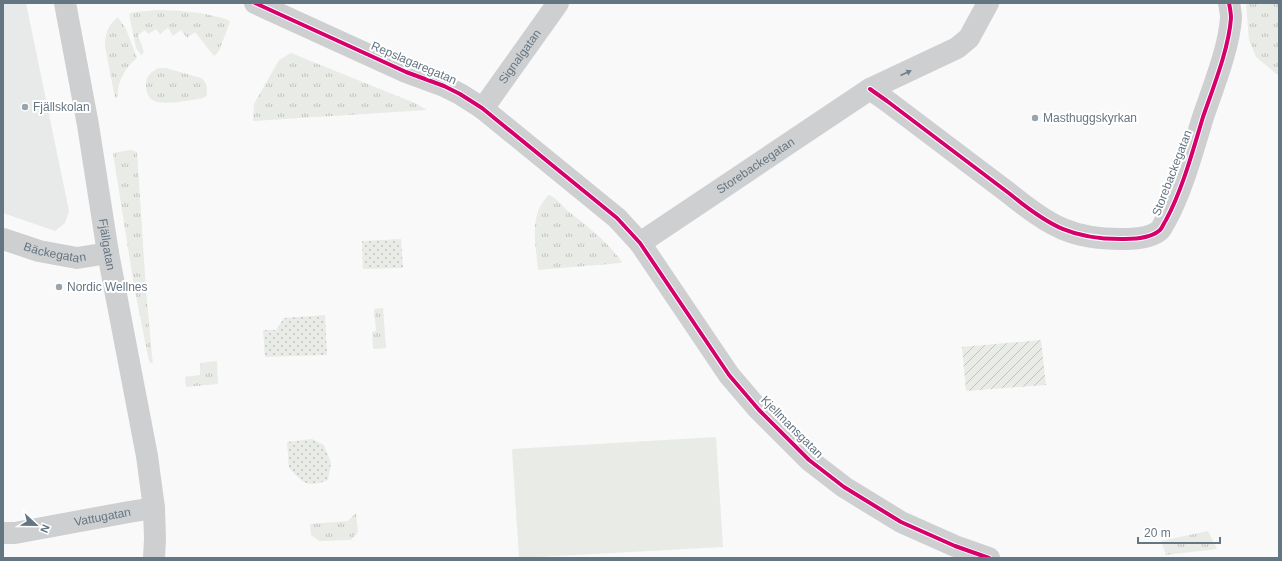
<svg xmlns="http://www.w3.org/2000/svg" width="1282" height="561" font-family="Helvetica,sans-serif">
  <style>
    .built { fill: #e8e9e9 }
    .grass { fill: url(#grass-tufts) }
    .park { fill: url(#park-dots) }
    .garden { fill: url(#garden-furrows) }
    .pitch { fill: #e8ebe6 }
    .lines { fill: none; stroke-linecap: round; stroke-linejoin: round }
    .minor { stroke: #cecfd0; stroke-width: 22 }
    .tertiary { stroke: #cecfd0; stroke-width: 22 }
    .cycleway-casing { stroke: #fff; stroke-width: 6 }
    .cycleway { stroke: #d6006c; stroke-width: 4 }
    .oneway { fill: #707f8b }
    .poi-dot { fill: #99a4ac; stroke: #fff; stroke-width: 1.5 }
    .labels { text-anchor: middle; stroke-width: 4; stroke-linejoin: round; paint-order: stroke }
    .street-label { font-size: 12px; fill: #657683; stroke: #fff }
    .poi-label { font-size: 12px; fill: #657683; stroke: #fff; text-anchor: start }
  </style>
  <defs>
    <pattern id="grass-tufts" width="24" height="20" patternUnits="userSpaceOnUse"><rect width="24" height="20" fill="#e8ebe6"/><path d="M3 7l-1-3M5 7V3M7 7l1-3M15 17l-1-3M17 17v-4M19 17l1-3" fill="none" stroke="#c0c3c0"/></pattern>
    <pattern id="park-dots" width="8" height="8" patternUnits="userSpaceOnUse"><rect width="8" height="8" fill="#e8ebe6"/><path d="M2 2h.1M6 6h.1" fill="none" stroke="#c0c3c0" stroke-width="1.8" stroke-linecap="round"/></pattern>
    <pattern id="garden-furrows" width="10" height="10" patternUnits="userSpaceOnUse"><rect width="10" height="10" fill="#e8ebe6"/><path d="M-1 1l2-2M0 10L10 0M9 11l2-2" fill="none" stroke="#c0c3c0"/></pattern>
  </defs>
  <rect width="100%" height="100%" fill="#f9f9f9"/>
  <!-- built -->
  <path class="built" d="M 3,3 L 26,3 L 69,211 L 65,223 L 55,231 L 3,213 Z"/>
  <!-- grass -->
  <path class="grass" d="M 1246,3 L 1279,3 L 1279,76 L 1256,57 L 1249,40 Z
    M 159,10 C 184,11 204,12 228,20 L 230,22 L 219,51 L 214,56 L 195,32 L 187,38 L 181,30 L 173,36 L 168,28 L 160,34 L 156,29 L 148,34 L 145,30 L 138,35 L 144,52 L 141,55 L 136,48 L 129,14 L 134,12 Z
    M 118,17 L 126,29 L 137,58 C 125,68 117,81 118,97 L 115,98 L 105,46 C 105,33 108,25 118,17 Z
    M 291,53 L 417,104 L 427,110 L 253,121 L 254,104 L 279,60 Z
    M 159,68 L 166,68 L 201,78 C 207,82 208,89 206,96 L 203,98 C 191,100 160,107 151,99 C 147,95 146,89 146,84 C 146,76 152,71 159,68 Z
    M 131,150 L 137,152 L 146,290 L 152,356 L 153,363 L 151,363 L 149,361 L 134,286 L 113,153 Z
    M 549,195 C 557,198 562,206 568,211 C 588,227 607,241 622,262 L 621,263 L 538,270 C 536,245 528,214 549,195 Z
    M 383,308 L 386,348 L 373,349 L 372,332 L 376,331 L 374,309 Z
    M 217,361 L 218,384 L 186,387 L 185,377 L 200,375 L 200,363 Z
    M 356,513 L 358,532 L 351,540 L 319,541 L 311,535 L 310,524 L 348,521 Z
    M 1208,531 L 1217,549 L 1166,555 L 1161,541 Z"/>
  <!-- park -->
  <path class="park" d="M 401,239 L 403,268 L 363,269 L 362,241 Z
    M 325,315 L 327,355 L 265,357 L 263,330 L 276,330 L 284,318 Z
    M 312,439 L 324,445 L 331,463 L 328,480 C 307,488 304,484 289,468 L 287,442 Z"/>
  <!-- garden -->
  <path class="garden" d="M 1041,340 L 1046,385 L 966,391 L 962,347 Z"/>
  <!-- pitch -->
  <path class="pitch" d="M 716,437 L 723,547 L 519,558 L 512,449 Z"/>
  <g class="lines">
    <!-- minor -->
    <g class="minor">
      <path d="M 255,3 L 406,72 L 444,86 L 460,94 L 482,108 L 617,218 L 640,243 L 729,375 L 759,410 L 809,460 L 844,487 L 901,522 L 955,546 L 989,558"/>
      <path d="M 870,89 L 887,101 L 1010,194 C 1049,226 1073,240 1125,239 C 1136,239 1151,238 1160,230 C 1162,228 1164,223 1166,220 C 1182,191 1193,150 1203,117 C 1213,88 1229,48 1231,18 C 1231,13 1230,8 1229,3"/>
      <path id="s1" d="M 482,108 L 489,100 L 558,3"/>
      <path id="s2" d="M 3,239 L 39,251 L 77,258 L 108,253"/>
      <path id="s3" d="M 640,243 L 870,89 L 957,48 L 969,38 L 988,3"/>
      <path id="s4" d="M 3,533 L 15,533 L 129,512 L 154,508"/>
    </g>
    <!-- tertiary -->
    <path class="tertiary" id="s5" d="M 65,3 L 88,125 L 108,253 L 147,456 L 154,508 L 155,539 L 154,558"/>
    <!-- cycleway casing -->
    <g class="cycleway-casing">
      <path id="cycleway" d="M 255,3 L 406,72 L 444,86 L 460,94 L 482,108 L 617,218 L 640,243 L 729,375 L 759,410 L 809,460 L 844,487 L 901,522 L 955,546 L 989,558
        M 870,89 L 887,101 L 1010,194 C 1049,226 1073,240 1125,239 C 1136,239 1151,238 1160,230 C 1162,228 1164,223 1166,220 C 1182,191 1193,150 1203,117 C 1213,88 1229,48 1231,18 C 1231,13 1230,8 1229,3"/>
    </g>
    <!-- cycleway -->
    <use href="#cycleway" class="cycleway"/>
  </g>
  <!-- one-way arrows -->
  <defs><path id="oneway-solid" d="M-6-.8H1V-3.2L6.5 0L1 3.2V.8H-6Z"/></defs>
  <use class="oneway" href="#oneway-solid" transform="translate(906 73) rotate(-25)"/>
  <!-- markers -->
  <g class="poi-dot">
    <circle cx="25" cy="107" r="4"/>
    <circle cx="1035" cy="118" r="4"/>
    <circle cx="59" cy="287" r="4"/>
  </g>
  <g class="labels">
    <!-- street labels -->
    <g class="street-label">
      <text dy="4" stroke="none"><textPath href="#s1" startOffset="64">Signalgatan</textPath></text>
      <text transform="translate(414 63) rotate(23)" y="4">Repslagaregatan</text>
      <text dy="4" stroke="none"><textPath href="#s3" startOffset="139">Storebackegatan</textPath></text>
      <text transform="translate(1172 173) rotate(-69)" y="4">Storebackegatan</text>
      <text dy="4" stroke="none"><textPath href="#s5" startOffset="245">Fjällgatan</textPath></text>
      <text dy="4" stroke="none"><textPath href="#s2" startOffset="54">Bäckegatan</textPath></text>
      <text transform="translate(792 427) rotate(45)" y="4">Kjellmansgatan</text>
      <text dy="4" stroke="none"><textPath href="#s4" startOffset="101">Vattugatan</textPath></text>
    </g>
    <!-- poi labels -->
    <g class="poi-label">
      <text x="33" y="111">Fjällskolan</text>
      <text x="1043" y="122">Masthuggskyrkan</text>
      <text x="67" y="291">Nordic Wellnes</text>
    </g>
  </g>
  <!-- border -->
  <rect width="1282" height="561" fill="none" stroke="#657683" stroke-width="8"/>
  <!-- north arrow -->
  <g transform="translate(36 525) rotate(112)" stroke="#ffffff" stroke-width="3" paint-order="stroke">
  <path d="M0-3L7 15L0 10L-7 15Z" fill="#657683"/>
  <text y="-6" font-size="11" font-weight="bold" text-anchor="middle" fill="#657683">N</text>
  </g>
  <!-- scale -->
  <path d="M1138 537v6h82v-6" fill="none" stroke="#657683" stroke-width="2"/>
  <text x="1144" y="537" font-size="12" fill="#657683" stroke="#ffffff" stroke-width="3" paint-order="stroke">20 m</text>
</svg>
